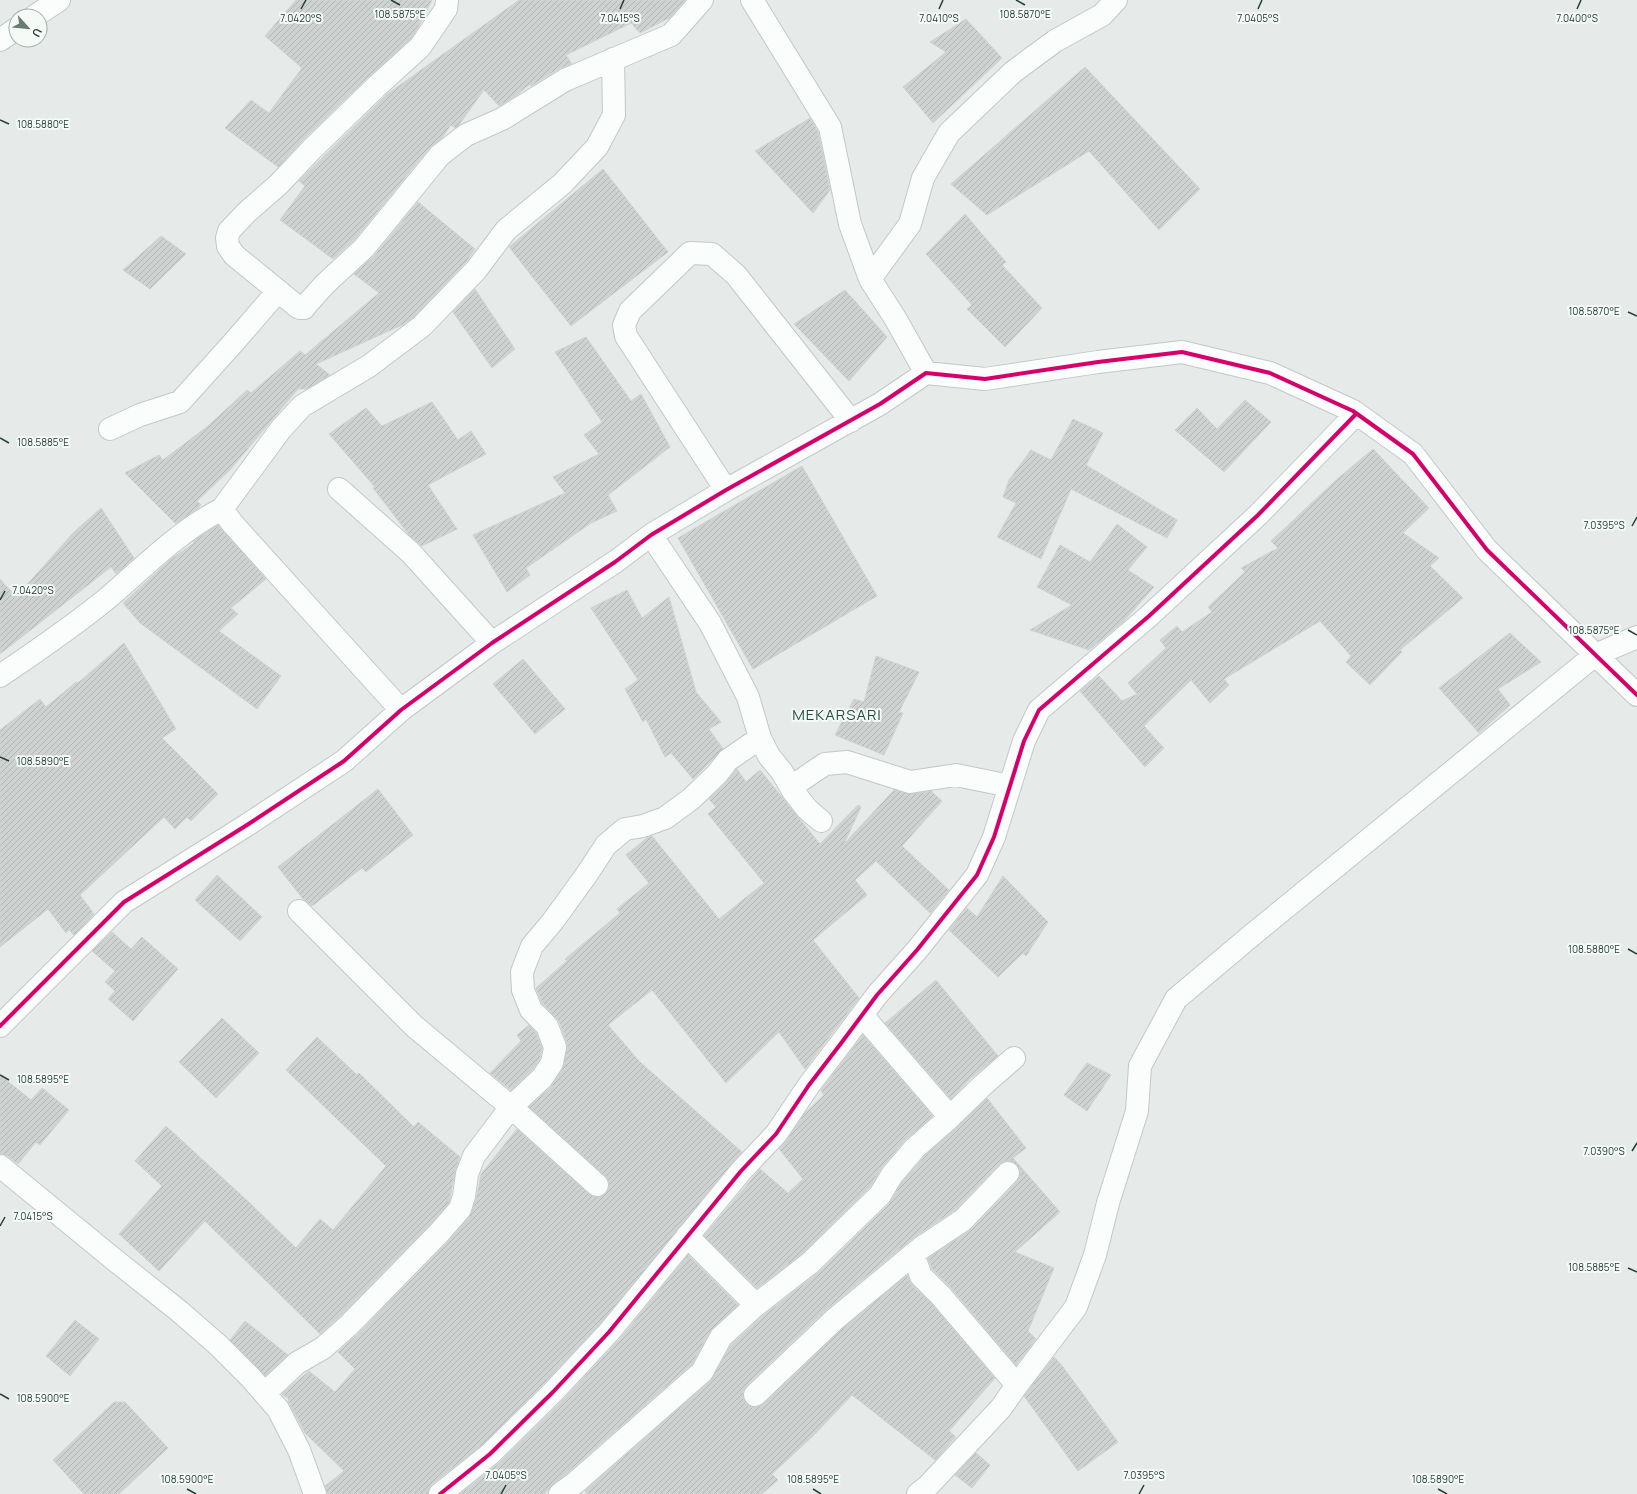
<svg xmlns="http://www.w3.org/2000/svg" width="1637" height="1494" font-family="Manrope,sans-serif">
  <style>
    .building { fill: url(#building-hatch); stroke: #cfd4d2 }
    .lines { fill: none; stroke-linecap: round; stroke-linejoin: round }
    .minor-casing { stroke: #c3c8c6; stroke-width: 24 }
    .minor { stroke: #fbfcfc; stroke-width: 22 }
    .cycleway-casing { stroke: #f5faf7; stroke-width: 6 }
    .cycleway { stroke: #d6006c; stroke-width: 4 }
    .ticks { fill: none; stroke: #243e37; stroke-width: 1.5 }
    .labels { text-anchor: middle; stroke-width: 4; stroke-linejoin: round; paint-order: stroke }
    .quarter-label { font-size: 15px; letter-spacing: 1px; fill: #215043; stroke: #f5faf7 }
    .ticks-label { font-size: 10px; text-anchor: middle; fill: #243e37; stroke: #f5faf7; stroke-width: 4; stroke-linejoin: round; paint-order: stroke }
  </style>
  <defs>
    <pattern id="building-hatch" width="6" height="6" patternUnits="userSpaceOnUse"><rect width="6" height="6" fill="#ced2d0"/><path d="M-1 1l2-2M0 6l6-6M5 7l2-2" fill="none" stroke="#b1b5b3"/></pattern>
  </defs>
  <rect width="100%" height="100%" fill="#e6ebe9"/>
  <!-- building -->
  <path class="building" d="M 296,0 L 432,0 L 419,26 L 411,39 L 368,77 L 302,141 L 278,167 L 225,128 L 251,100 L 269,113 L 302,68 L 265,36 Z
    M 519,0 L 685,0 L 671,17 L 640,33 L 631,23 L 566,55 L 572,64 L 558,69 L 531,86 L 530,84 L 514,97 L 499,106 L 484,90 L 458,126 L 455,128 L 451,125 L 441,139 L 430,147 L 355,239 L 333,259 L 280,220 L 305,186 L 299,181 L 386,95 Z
    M 966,19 L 1002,58 L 933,123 L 903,87 L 946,52 L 930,42 Z
    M 1085,67 L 1200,189 L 1159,230 L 1089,151 L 987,215 L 951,184 Z
    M 810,118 L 818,132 L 830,190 L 813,213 L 755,151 Z
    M 603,169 L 668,252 L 571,326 L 509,247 Z
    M 418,202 L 475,249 L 466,262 L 414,317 L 402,325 L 316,364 L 330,375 L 307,389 L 298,389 L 230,470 L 197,501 L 201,505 L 198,508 L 176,524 L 125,473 L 159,455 L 163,460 L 208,426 L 247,390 L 251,393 L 300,351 L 305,355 L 379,293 L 354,274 L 374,256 Z
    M 965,214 L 1006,262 L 1002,265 L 1042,308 L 1005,347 L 967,309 L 972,305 L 926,254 Z
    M 161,236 L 186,254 L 150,289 L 123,270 Z
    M 475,289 L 515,349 L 492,368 L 453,312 Z
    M 845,290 L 887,337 L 849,381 L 794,324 Z
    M 586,337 L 631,401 L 641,394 L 670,447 L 608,495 L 617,511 L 591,523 L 526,568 L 530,575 L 507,592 L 473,535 L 565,493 L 553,477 L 599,454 L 584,435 L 602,422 L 555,352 Z
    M 1245,400 L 1271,422 L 1224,472 L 1175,430 L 1197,408 L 1217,429 Z
    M 432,402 L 458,440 L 471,431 L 486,454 L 428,485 L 457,529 L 422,546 L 410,536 L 373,488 L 375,487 L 329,434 L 366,408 L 382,426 Z
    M 1073,419 L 1103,433 L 1086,465 L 1177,520 L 1167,538 L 1071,489 L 1041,559 L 997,537 L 1016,503 L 1003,497 L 1009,480 L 1031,450 L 1051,460 Z
    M 1373,449 L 1429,508 L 1403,533 L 1439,558 L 1430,566 L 1463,598 L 1400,650 L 1402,652 L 1370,685 L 1346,662 L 1351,656 L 1320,621 L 1224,679 L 1229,685 L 1210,703 L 1191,680 L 1144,726 L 1164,748 L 1145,767 L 1080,691 L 1099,676 L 1122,701 L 1137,694 L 1128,683 L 1166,648 L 1160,640 L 1177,626 L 1182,632 L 1212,612 L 1208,607 L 1245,572 L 1241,568 L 1278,548 L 1271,541 L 1335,481 Z
    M 802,466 L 877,596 L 753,669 L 678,538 Z
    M 101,508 L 134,558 L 116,574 L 111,567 L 0,654 L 0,579 L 16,597 L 74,532 Z
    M 1117,524 L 1147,547 L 1128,570 L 1154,587 L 1124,621 L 1089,650 L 1030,630 L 1072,605 L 1037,587 L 1060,545 L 1090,562 Z
    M 218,525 L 266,579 L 231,608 L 238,614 L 219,631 L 281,676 L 257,709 L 140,623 L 123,603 L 171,559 L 194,543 L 193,542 L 198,538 Z
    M 627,590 L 642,618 L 669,597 L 696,692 L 721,722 L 709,729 L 723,749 L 693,779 L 671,753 L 665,757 L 646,719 L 643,722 L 625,689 L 638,680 L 591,608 Z
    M 1510,633 L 1541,662 L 1498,689 L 1510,705 L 1479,733 L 1439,688 Z
    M 124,643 L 176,729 L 162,738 L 218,794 L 191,821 L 187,817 L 175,829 L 164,817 L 80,895 L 94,914 L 74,935 L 69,930 L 66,933 L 48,909 L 0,947 L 0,730 L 40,699 L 46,707 L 76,682 L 78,683 Z
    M 876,656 L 919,672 L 899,712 L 903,713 L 884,755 L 835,735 L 854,699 L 864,702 Z
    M 523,659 L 565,709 L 535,734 L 493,684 Z
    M 737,769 L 746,782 L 760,770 L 820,844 L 858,805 L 861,807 L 844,844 L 894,790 L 912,794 L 931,791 L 942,801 L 902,846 L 949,890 L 930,913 L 876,861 L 855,880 L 867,895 L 813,940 L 859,998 L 805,1069 L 779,1032 L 726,1083 L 652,990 L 608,1025 L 640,1062 L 742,1152 L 600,1324 L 544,1383 L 482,1445 L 432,1484 L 429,1489 L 428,1494 L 327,1494 L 325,1486 L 344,1471 L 305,1433 L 288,1401 L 289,1399 L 282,1394 L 309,1371 L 335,1392 L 355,1369 L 338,1352 L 358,1334 L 448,1242 L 469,1217 L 476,1200 L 481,1174 L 517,1129 L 589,1194 L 594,1197 L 600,1197 L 606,1193 L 609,1188 L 609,1182 L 605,1176 L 529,1107 L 551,1087 L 562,1070 L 567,1049 L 567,1043 L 559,1021 L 542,1003 L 536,988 L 567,961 L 565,959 L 620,913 L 617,909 L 649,883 L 626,855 L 648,837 L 652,836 L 719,919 L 764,883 L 708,814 L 716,807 L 709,799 L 726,783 Z
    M 378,789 L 413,835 L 366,872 L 362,868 L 312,906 L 303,899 L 278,867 Z
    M 217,875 L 262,917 L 240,941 L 195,900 Z
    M 1003,876 L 1048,922 L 1026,956 L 1023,953 L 998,977 L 949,930 L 967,908 L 977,917 Z
    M 112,932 L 131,949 L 142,937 L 178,969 L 133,1021 L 108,999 L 115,991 L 105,982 L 115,971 L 92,951 Z
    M 936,980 L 998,1056 L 971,1078 L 951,1099 L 885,1023 Z
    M 222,1018 L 259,1053 L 216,1098 L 179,1062 Z
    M 529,1025 L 536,1033 L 542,1048 L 540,1058 L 532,1070 L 511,1090 L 490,1073 L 521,1041 L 517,1035 Z
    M 863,1035 L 933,1116 L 905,1140 L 882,1167 L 870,1187 L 802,1254 L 757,1288 L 704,1236 L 760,1169 L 788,1193 L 803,1179 L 779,1149 L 786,1141 L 804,1114 L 824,1095 L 821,1090 Z
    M 317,1037 L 357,1075 L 359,1073 L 414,1127 L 418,1122 L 460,1157 L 455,1172 L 449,1203 L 430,1225 L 340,1316 L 320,1334 L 205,1221 L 159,1271 L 119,1234 L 162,1186 L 135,1161 L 166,1126 L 252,1205 L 296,1248 L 320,1219 L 333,1230 L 386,1166 L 286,1070 Z
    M 1087,1063 L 1111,1075 L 1087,1111 L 1064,1095 Z
    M 0,1075 L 31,1100 L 42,1088 L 69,1110 L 40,1145 L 36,1142 L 18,1164 L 8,1156 L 0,1154 Z
    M 987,1098 L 1026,1148 L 1013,1158 L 1060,1212 L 1015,1252 L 1054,1268 L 1028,1331 L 1036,1339 L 1016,1365 L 951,1288 L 932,1269 L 928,1258 L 972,1229 L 1017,1182 L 1020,1176 L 1020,1169 L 1016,1164 L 1011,1161 L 1005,1161 L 999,1164 L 955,1210 L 913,1238 L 827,1309 L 746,1386 L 743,1392 L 743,1398 L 746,1404 L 752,1407 L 758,1407 L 763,1404 L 843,1328 L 907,1275 L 912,1285 L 932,1304 L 995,1378 L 949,1431 L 956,1437 L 935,1460 L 852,1395 L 814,1435 L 772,1474 L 778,1480 L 762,1494 L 587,1494 L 585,1491 L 710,1381 L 731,1345 L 764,1315 L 819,1272 L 889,1204 L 902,1182 L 924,1157 Z
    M 688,1255 L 738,1305 L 710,1331 L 692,1364 L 567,1473 L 553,1484 L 545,1494 L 460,1494 L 499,1463 L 562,1401 L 619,1340 Z
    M 75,1320 L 99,1339 L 70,1376 L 46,1356 Z
    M 245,1321 L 288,1355 L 265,1376 L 230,1340 Z
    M 1054,1357 L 1063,1367 L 1118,1442 L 1078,1471 L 1024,1396 Z
    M 114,1402 L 125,1402 L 168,1448 L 119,1494 L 84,1494 L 53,1460 Z
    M 976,1453 L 990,1465 L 972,1488 L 955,1475 Z"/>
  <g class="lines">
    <!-- minor casing -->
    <g class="minor-casing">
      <path id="minor" d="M 447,0 L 446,9 L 420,47 L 377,86 L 311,150 L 279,184 L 247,212 L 229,231 L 227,238 L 228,246 L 234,255 L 299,308 L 304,308 L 307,304 L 325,284 L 364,248 L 440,155 L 466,135 L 502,119 L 565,80 L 671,35 L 702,0
        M 752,0 L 830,127 L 850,224 L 870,279 L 895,318 L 926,373
        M 35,16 L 59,0
        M 0,40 L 16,29
        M 870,279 L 910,224 L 923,178 L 949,133 L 1013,72 L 1055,41 L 1102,15 L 1116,0
        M 110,429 L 140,415 L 180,402 L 234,342 L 278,291
        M 339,489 L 411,553 L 492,643
        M 726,490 L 626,336 L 624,325 L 630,311 L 690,253 L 712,254 L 736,275 L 851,421
        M 651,535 L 710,623 L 748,697 L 760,738 L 769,756 L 782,772 L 793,791 L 807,809 L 821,821
        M 0,676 C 37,651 75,625 109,597 C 145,566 179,531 222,509
        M 401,710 L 232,523 L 222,509 L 281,429 L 302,406 L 369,366 L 422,326 L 476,270 L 506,230 L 562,184 L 597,147 L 614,115 L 613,59
        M 791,787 L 825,764 L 847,762 L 910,782 L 956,775 L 1010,786
        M 299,911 L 414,1026 L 511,1107 L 597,1185
        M 862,1015 L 950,1117
        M 0,1026 L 124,902 L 247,825 L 344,761 L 401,710 L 492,643 L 615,562 L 651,535 L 726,490 L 880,404 L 926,373 L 985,379 L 1098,362 L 1182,352 L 1270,373 L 1353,411 L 1413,454 L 1487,550 L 1637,695
        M 0,1166 L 116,1261 L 179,1311 L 218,1345 L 251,1378 L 278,1409 L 299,1450 L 315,1494
        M 687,1236 L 756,1305
        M 913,1254 L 921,1276 L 941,1296 L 1017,1385
        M 265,1393 L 297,1363 L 323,1348 L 349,1325 L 439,1233 L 460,1209 L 464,1196 L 467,1174 L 474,1156 L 511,1107 L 542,1078 L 552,1063 L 555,1047 L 547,1026 L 531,1010 L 523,990 L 522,972 L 532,946 L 553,921 L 587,874 L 606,845 L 625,829 L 643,826 L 665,818 L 691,799 L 717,774 L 728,760 L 760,738
        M 755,1395 L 835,1319 L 921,1248 L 963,1220 L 1008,1173
        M 440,1494 L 490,1454 L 553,1392 L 609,1332 L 741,1171 L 776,1134 L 809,1085 L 842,1042 L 877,995 L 917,950 L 977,875 L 994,837 L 1024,741 L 1039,710 L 1149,616 L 1258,515 L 1356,414
        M 560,1494 L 575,1483 L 702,1372 L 721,1337 L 756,1305 L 810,1263 L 880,1195 L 892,1175 L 915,1148 L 947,1120 L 983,1085 L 1014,1058
        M 918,1494 L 927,1487 L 1001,1408 L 1017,1385 L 1076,1307 L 1095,1255 L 1108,1203 L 1137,1111 L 1140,1066 L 1176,999 L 1252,935 L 1595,655 L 1637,637"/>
    </g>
    <!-- minor -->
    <use href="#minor" class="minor"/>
    <!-- cycleway casing -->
    <g class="cycleway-casing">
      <path id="cycleway" d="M 0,1026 L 124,902 L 247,825 L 344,761 L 401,710 L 492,643 L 615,562 L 651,535 L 726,490 L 880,404 L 926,373 L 985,379 L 1098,362 L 1182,352 L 1270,373 L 1353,411 L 1413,454 L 1487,550 L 1637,695
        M 440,1494 L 490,1454 L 553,1392 L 609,1332 L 741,1171 L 776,1134 L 809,1085 L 842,1042 L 877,995 L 917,950 L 977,875 L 994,837 L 1024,741 L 1039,710 L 1149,616 L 1258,515 L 1356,414"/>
    </g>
    <!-- cycleway -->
    <use href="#cycleway" class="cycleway"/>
  </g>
  <!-- ticks -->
  <path class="ticks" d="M 391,0 L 400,5M 1016,0 L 1025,5M 301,9 L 306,0M 620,9 L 624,0M 939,9 L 943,0M 1258,9 L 1262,0M 1577,9 L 1581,0M 0,120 L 9,124M 1628,312 L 1637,316M 0,438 L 9,443M 1632,526 L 1637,517M 0,600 L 5,591M 1628,630 L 1637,635M 0,757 L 9,761M 1628,949 L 1637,954M 0,1075 L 9,1080M 1632,1151 L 1637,1143M 0,1226 L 5,1217M 1628,1268 L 1637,1272M 0,1394 L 9,1399M 187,1489 L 196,1494M 813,1489 L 821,1494M 1438,1489 L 1447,1494M 501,1494 L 506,1485M 1139,1494 L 1144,1485"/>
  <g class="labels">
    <!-- quarter labels -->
    <g class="quarter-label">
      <text x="837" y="720">MEKARSARI</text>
    </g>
  </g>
  <g class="ticks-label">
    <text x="400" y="18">108.5875°E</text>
    <text x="1025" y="18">108.5870°E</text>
    <text x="301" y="22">7.0420°S</text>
    <text x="620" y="22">7.0415°S</text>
    <text x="939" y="22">7.0410°S</text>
    <text x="1258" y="22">7.0405°S</text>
    <text x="1577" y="22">7.0400°S</text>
    <text x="43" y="128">108.5880°E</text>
    <text x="1594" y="315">108.5870°E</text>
    <text x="43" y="446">108.5885°E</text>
    <text x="1604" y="529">7.0395°S</text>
    <text x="33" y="594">7.0420°S</text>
    <text x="1594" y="634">108.5875°E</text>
    <text x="43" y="765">108.5890°E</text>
    <text x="1594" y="953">108.5880°E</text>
    <text x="43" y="1083">108.5895°E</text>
    <text x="1604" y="1155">7.0390°S</text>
    <text x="33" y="1220">7.0415°S</text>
    <text x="1594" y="1271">108.5885°E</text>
    <text x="43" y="1402">108.5900°E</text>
    <text x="506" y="1479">7.0405°S</text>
    <text x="1144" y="1479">7.0395°S</text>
    <text x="187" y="1483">108.5900°E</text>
    <text x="813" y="1483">108.5895°E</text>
    <text x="1438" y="1483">108.5890°E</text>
  </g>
  <!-- north arrow -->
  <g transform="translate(28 28) rotate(117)"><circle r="19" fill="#f5faf7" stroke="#a1afaa"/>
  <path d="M0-3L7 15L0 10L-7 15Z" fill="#687b75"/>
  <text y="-6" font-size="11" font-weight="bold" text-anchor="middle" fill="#243e37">U</text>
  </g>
</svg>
